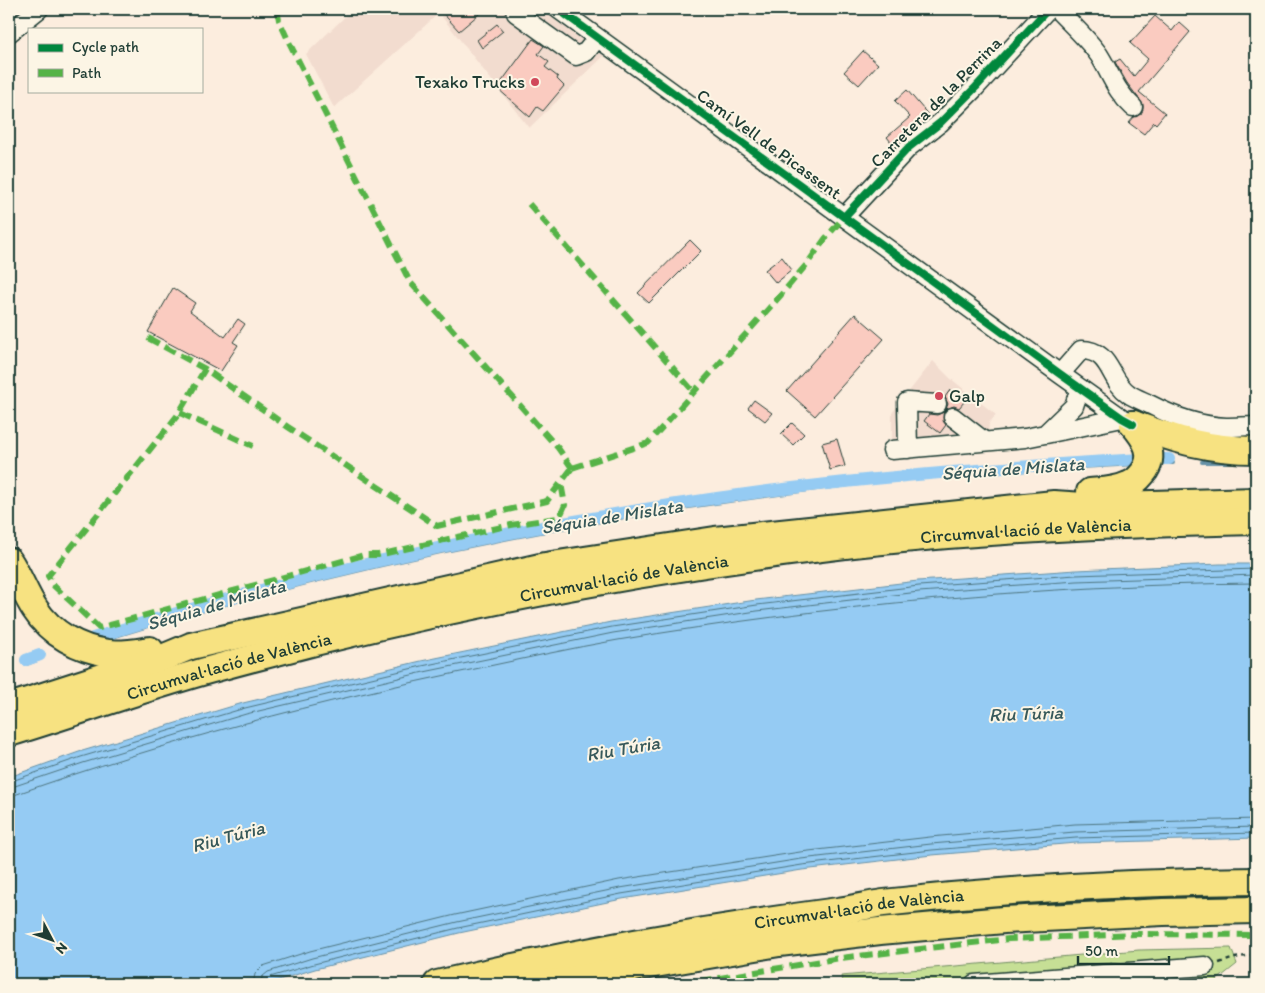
<svg xmlns="http://www.w3.org/2000/svg" width="1265" height="993" font-family="Itim,sans-serif">
  <style>
    .built { fill: #f2dccf }
    .green { fill: #c6df95; stroke: #728e64 }
    .water { fill: #95cbf3; stroke: #6692a7 }
    .lines { fill: none; stroke-linecap: round; stroke-linejoin: round }
    .shore { stroke: #4e7680; stroke-width: 1 }
    .stream { stroke: #6692a7; stroke-width: 4 }
    .canal { stroke: #95cbf3; stroke-width: 12 }
    .building { fill: #facbc0; stroke: #1f3d34 }
    .minor-casing { stroke: #1f3d34; stroke-width: 21 }
    .highway-casing { stroke: #1f3d34; stroke-width: 30 }
    .path { stroke: #1f3d34; stroke-width: 2.5; stroke-dasharray: 4 4; stroke-linecap: butt }
    .minor { stroke: #fcf5e5; stroke-width: 18 }
    .highway { stroke: #f7e281; stroke-width: 26 }
    .quiet { stroke: #55b346; stroke-width: 6; stroke-dasharray: 12 6; stroke-linecap: butt }
    .cycleway-casing { stroke: #fcf5e5; stroke-width: 11 }
    .cycleway { stroke: #00873e; stroke-width: 8 }
    .poi-dot { fill: #d1495b; stroke: #fcf5e5; stroke-width: 2 }
    .labels { text-anchor: middle; stroke-width: 4; stroke-linejoin: round; paint-order: stroke }
    .poi-label { font-size: 18px; fill: #1f3d34; stroke: #fcf5e5; text-anchor: end }
    .street-label { font-size: 18px; fill: #1f3d34; stroke: #fcf5e5 }
    .water-label { font-size: 19px; font-style: italic; fill: #37595a; stroke: #fcf5e5 }
  </style>
  <rect width="100%" height="100%" fill="#fcedde"/>
  <filter id="ink" filterUnits="userSpaceOnUse"><feTurbulence type="fractalNoise" baseFrequency=".02" numOctaves="2"/><feDisplacementMap in="SourceGraphic" scale="10" xChannelSelector="R" yChannelSelector="G"/><feConvolveMatrix kernelMatrix="1 2 1 2 8 2 1 2 1" color-interpolation-filters="sRGB"/></filter>
  <g filter="url(#ink)">
    <!-- built -->
    <path class="built" d="M 353,9 L 540,9 L 604,56 L 529,128 L 439,13 L 334,108 L 306,54 Z
      M 933,361 L 950,378 L 996,415 L 989,423 L 988,435 L 892,442 L 892,413 Z"/>
    <!-- green -->
    <path class="green" d="M 1231,948 L 1237,964 L 1212,984 L 843,984 L 841,976 L 1139,950 Z"/>
    <!-- water -->
    <path class="water" d="M 1220,564 L 1256,564 L 1256,838 L 1076,843 L 932,855 L 802,870 L 622,899 L 459,933 L 315,969 L 265,984 L 9,984 L 9,777 L 79,752 L 243,703 L 421,661 L 611,622 L 756,600 L 918,581 L 1076,570 Z"/>
    <g class="lines">
      <!-- shore -->
      <path class="shore" d="M 9,782 L 81,757 L 245,708 L 422,666 L 612,627 L 757,605 L 919,586 L 1076,575 L 1256,569
        M 9,788 L 83,763 L 246,714 L 424,672 L 613,633 L 757,611 L 919,592 L 1077,581 L 1256,575
        M 9,796 L 17,794 C 166,741 320,701 475,669 C 523,659 571,648 618,640 C 829,605 1042,585 1256,583
        M 253,984 L 255,974 L 263,966 L 310,951 L 455,915 L 619,880 L 800,852 L 930,837 L 1075,824 L 1256,819
        M 261,984 L 262,977 L 268,972 L 312,958 L 457,922 L 620,888 L 801,859 L 931,844 L 1075,832 L 1256,827
        M 267,984 L 267,980 L 270,977 L 314,964 L 458,928 L 621,894 L 802,865 L 932,850 L 1076,838 L 1256,833"/>
      <!-- stream -->
      <path class="stream" d="M 1202,462 L 1234,462
        M 1158,463 L 1173,463
        M 102,640 C 296,580 494,536 695,506 C 761,496 828,487 894,480 C 975,473 1056,468 1137,464
        M 27,664 L 40,659"/>
      <!-- canal -->
      <path class="canal" d="M 1157,459 L 1169,459
        M 93,638 C 313,570 539,521 768,491 C 892,475 1017,466 1142,459
        M 26,660 L 40,655"/>
    </g>
    <!-- building -->
    <path class="building" d="M 439,9 L 485,9 L 459,31 Z
      M 1155,16 L 1172,31 L 1179,22 L 1190,32 L 1139,92 L 1165,113 L 1156,124 L 1154,122 L 1144,134 L 1129,123 L 1134,117 L 1141,114 L 1143,109 L 1143,104 L 1127,83 L 1115,62 L 1120,59 L 1134,76 L 1148,59 L 1130,43 Z
      M 497,24 L 503,31 L 482,48 L 477,40 Z
      M 533,39 L 544,46 L 538,54 L 549,62 L 545,67 L 558,77 L 557,79 L 564,86 L 543,111 L 537,107 L 530,117 L 497,88 Z
      M 863,51 L 878,64 L 859,85 L 844,72 Z
      M 907,90 L 930,117 L 902,139 L 895,147 L 887,137 L 910,117 L 895,101 Z
      M 690,240 L 701,251 L 649,303 L 638,293 Z
      M 782,257 L 792,270 L 776,283 L 765,270 Z
      M 173,288 L 195,303 L 190,311 L 225,337 L 238,319 L 245,324 L 233,342 L 238,345 L 221,371 L 148,332 Z
      M 855,314 L 884,339 L 815,416 L 787,391 Z
      M 950,390 L 964,402 L 959,408 L 954,406 L 946,409 L 948,404 L 945,397 Z
      M 754,400 L 772,413 L 765,421 L 748,408 Z
      M 944,412 L 943,421 L 946,425 L 940,433 L 924,421 L 929,414 L 937,415 Z
      M 792,423 L 804,434 L 793,445 L 781,434 Z
      M 837,439 L 845,466 L 830,470 L 822,443 Z"/>
    <g class="lines">
      <!-- minor casing -->
      <g class="minor-casing">
        <path id="minor" d="M 515,9 L 516,13 L 576,56 L 586,52 L 597,38
          M 558,9 L 1060,374 L 1122,418 L 1133,424
          M 1057,9 C 1071,24 1087,38 1099,55 C 1111,74 1116,92 1133,107
          M 9,33 L 39,9
          M 844,217 L 909,147 L 940,123 L 976,87 L 1048,9
          M 1060,374 L 1081,350 C 1112,350 1108,380 1129,394 C 1135,398 1143,401 1149,404 C 1174,417 1198,426 1226,427 C 1236,427 1246,426 1256,426
          M 953,417 L 984,441
          M 1046,434 L 1122,418
          M 908,449 L 907,402 L 937,404
          M 892,450 L 1025,438 L 1045,434 L 1074,406 L 1080,388
          M 974,984 L 1205,966"/>
      </g>
      <!-- highway casing -->
      <g class="highway-casing">
        <g id="highway">
          <path d="M 1133,424 C 1176,440 1209,450 1256,450"/>
          <path d="M 1090,492 C 1102,491 1116,491 1128,485 C 1134,483 1139,478 1143,473 C 1157,455 1145,438 1133,424"/>
          <path d="M 9,561 C 19,576 25,594 35,609 C 51,634 79,649 108,653 C 122,655 137,652 150,650"/>
          <path d="M 9,707 L 167,656 L 191,646 L 545,566 L 715,540 L 1054,504 L 1083,506 L 1256,501"/>
          <path id="s1" d="M 9,733 C 78,712 146,687 216,668 C 417,613 622,572 829,547 C 971,530 1114,524 1256,521"/>
          <path id="s2" d="M 437,984 C 569,953 703,929 838,911 C 853,909 868,905 883,903 C 1007,889 1131,882 1256,881"/>
          <path d="M 534,984 L 559,982 L 655,964 L 779,943 L 880,931 L 1004,920 L 1163,912 L 1256,910"/>
        </g>
      </g>
      <!-- path -->
      <path class="path" d="M 1219,963 L 1235,958 L 1256,954"/>
      <!-- minor -->
      <use href="#minor" class="minor"/>
      <!-- highway -->
      <use href="#highway" class="highway"/>
      <!-- quiet -->
      <path class="quiet" d="M 277,9 L 279,20 L 289,42 L 410,282 L 558,448 L 572,468
        M 529,204 L 694,392
        M 148,338 L 205,369 L 288,427 L 437,526 L 547,501 L 572,468
        M 205,369 L 177,416 L 48,576 L 54,586 L 99,628 L 364,555 L 378,555 L 511,525 L 557,518 L 562,512 L 565,505 L 561,483
        M 180,413 L 253,446
        M 572,468 L 648,443 L 780,296 L 807,264 L 825,239 L 844,217
        M 683,984 L 840,958 L 1009,939 L 1139,934 L 1256,935"/>
      <!-- cycleway casing -->
      <g class="cycleway-casing">
        <path id="cycleway" d="M 558,9 L 1060,374 L 1122,418 L 1133,424
          M 844,217 L 909,147 L 940,123 L 976,87 L 1048,9"/>
      </g>
      <!-- cycleway -->
      <use href="#cycleway" class="cycleway"/>
    </g>
  </g>
  <!-- markers -->
  <g class="poi-dot">
    <circle cx="535" cy="82" r="5"/>
    <circle cx="939" cy="396" r="5"/>
  </g>
  <g class="labels">
    <!-- poi labels -->
    <g class="poi-label">
      <text x="525" y="88">Texako Trucks</text>
      <text x="949" y="402" text-anchor="start">Galp</text>
    </g>
    <!-- street labels -->
    <g class="street-label">
      <text transform="translate(936 102) rotate(-45)" y="6">Carretera de la Perrina</text>
      <text transform="translate(769 144) rotate(36)" y="6">Camí Vell de Picassent</text>
      <text dy="6" stroke="none"><textPath href="#s1" startOffset="1040">Circumval·lació de València</textPath></text>
      <text dy="6" stroke="none"><textPath href="#s1" startOffset="635">Circumval·lació de València</textPath></text>
      <text dy="6" stroke="none"><textPath href="#s1" startOffset="230">Circumval·lació de València</textPath></text>
      <text dy="6" stroke="none"><textPath href="#s2" startOffset="429">Circumval·lació de València</textPath></text>
    </g>
    <!-- water labels -->
    <g class="water-label">
      <text transform="translate(1013 468) rotate(-4)" y="7">Séquia de Mislata</text>
      <text transform="translate(612 516) rotate(-9)" y="7">Séquia de Mislata</text>
      <text transform="translate(216 604) rotate(-16)" y="7">Séquia de Mislata</text>
      <text transform="translate(1026 713) rotate(-2)" y="7">Riu Túria</text>
      <text transform="translate(623 748) rotate(-10)" y="7">Riu Túria</text>
      <text transform="translate(228 836) rotate(-15)" y="7">Riu Túria</text>
    </g>
  </g>
  <!-- margin -->
  <rect width="1265" height="993" fill="none" stroke="#fcf5e5" stroke-width="30"/>
  <rect x="15" y="15" width="1235" height="963" fill="none" stroke="#1f3d34" stroke-width="2" filter="url(#ink)"/>
  <!-- legend -->
  <rect x="28" y="28" width="175" height="65" fill="#fcf5e5" stroke="#a4ab9e"/>
  <rect x="38" y="44" width="25" height="8" fill="#00873e" stroke="#a4ab9e"/>
  <text x="72" y="52" font-size="15" fill="#1f3d34">Cycle path</text>
  <rect x="38" y="69" width="25" height="8" fill="#55b346" stroke="#a4ab9e"/>
  <text x="72" y="78" font-size="15" fill="#1f3d34">Path</text>
  <!-- north arrow -->
  <g transform="translate(52 940) rotate(131)" stroke="#fcf5e5" stroke-width="4" paint-order="stroke">
  <path d="M0-4L9 19L0 12L-9 19Z" fill="#1f3d34"/>
  <text y="-8" font-size="14" font-weight="bold" text-anchor="middle" fill="#1f3d34">N</text>
  </g>
  <!-- scale -->
  <path d="M1078 956v8h91v-8" fill="none" stroke="#1f3d34" stroke-width="2.5"/>
  <text x="1085" y="956" font-size="15" fill="#1f3d34" stroke="#fcf5e5" stroke-width="4" paint-order="stroke">50 m</text>
</svg>
